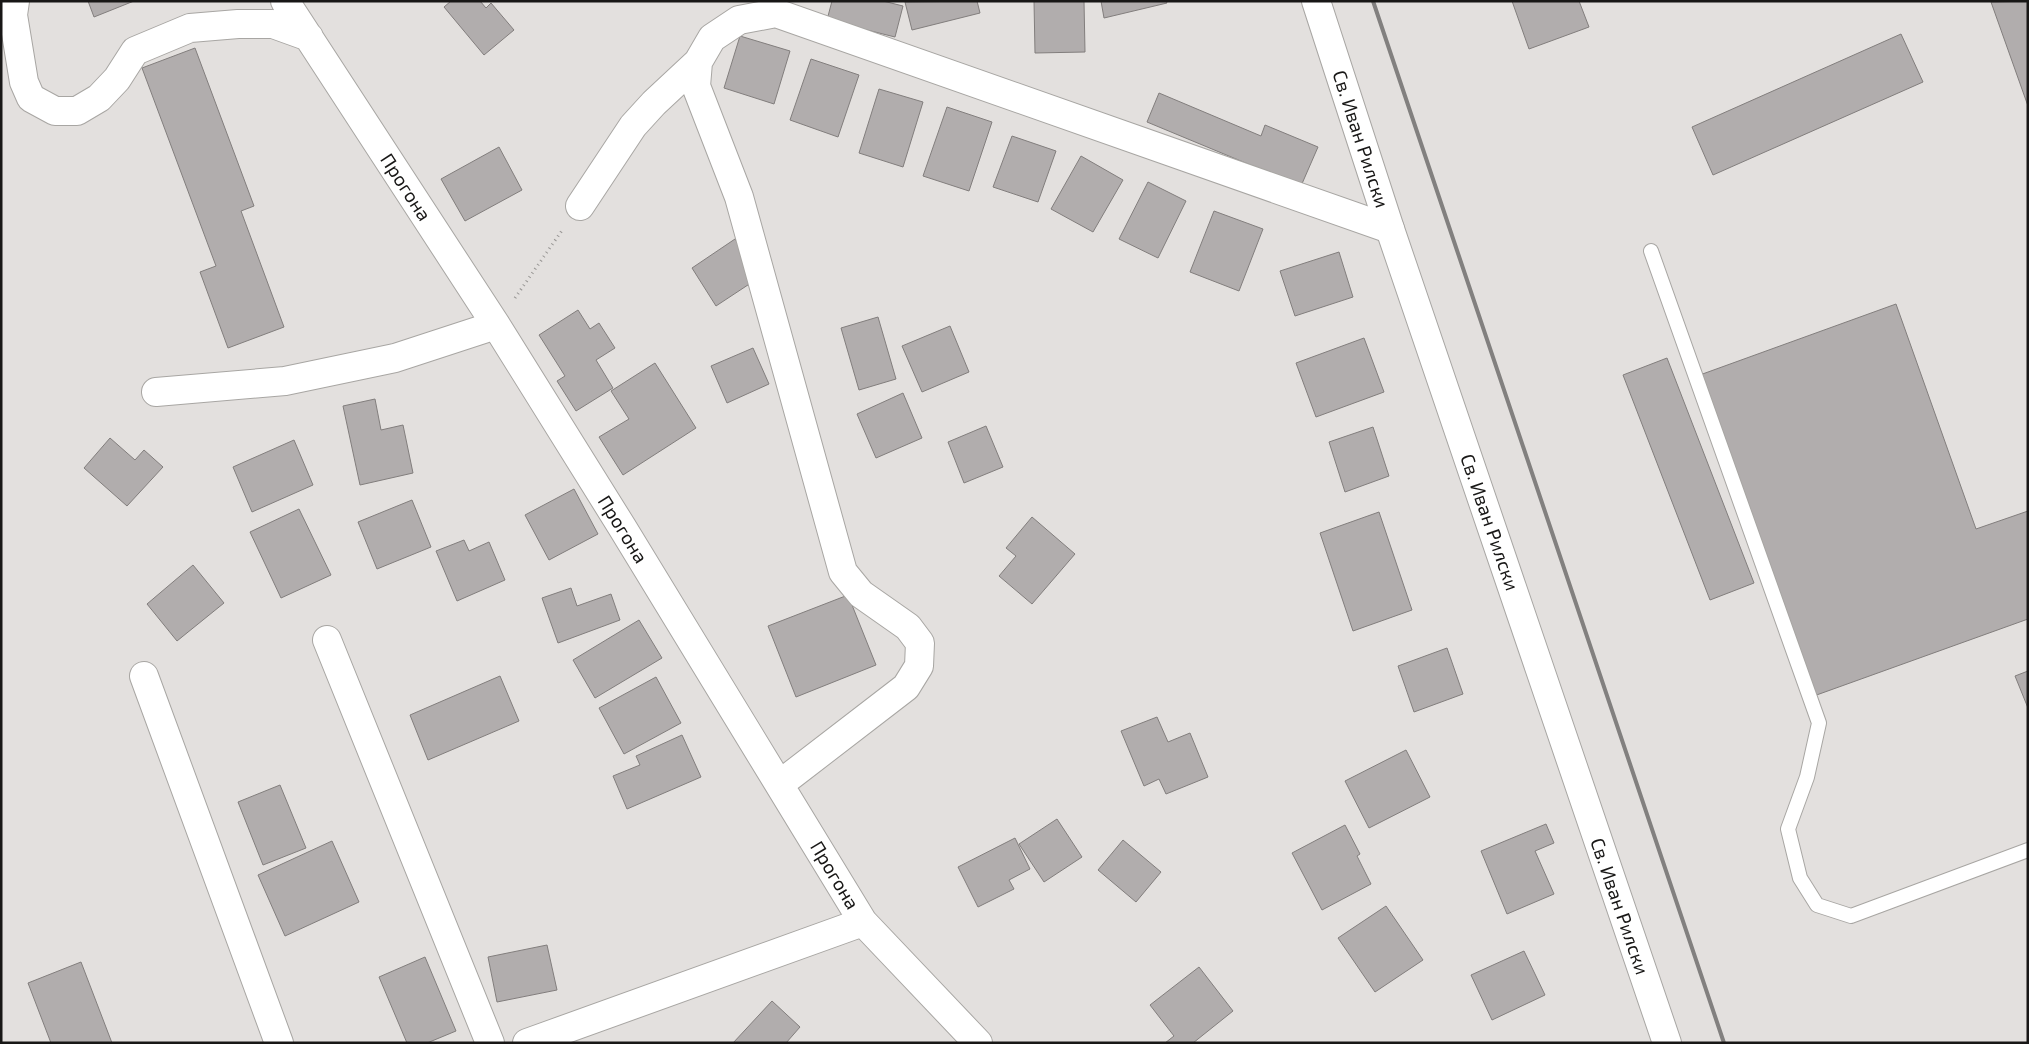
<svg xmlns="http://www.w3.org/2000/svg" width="2029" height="1044" font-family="'Exo 2',sans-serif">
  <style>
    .building { fill: #b1adad; stroke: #827e7d }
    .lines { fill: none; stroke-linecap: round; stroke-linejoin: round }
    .service-casing { stroke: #a8a6a3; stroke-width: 16 }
    .minor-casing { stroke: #a8a6a3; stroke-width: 30 }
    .tertiary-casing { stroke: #a8a6a3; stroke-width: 30 }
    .path { stroke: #989694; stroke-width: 3; stroke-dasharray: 1 4; stroke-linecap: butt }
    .service { stroke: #fff; stroke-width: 14 }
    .minor { stroke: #fff; stroke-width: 28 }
    .tertiary { stroke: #fff; stroke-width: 28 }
    .rail { stroke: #82807f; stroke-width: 4 }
    .labels { text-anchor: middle; stroke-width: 4.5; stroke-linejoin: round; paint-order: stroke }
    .street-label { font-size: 19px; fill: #181716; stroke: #fff }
  </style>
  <rect width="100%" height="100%" fill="#e3e0de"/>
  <!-- building -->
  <path class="building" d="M 88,1 L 134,1 L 94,17 Z
    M 451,1 L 480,1 L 486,8 L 491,3 L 514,30 L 484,55 L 444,7 Z
    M 832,1 L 883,1 L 903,6 L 895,37 L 827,20 Z
    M 977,1 L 980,13 L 912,30 L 905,2 Z
    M 1034,1 L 1084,1 L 1085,52 L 1035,53 Z
    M 1101,1 L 1166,1 L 1167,3 L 1104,18 Z
    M 1512,1 L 1579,1 L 1589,27 L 1529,49 Z
    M 2028,1 L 2028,106 L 1991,2 Z
    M 1901,34 L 1923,82 L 1713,175 L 1692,127 Z
    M 740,36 L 790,51 L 774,104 L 724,88 Z
    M 195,48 L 254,206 L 241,211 L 284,327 L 228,348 L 200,272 L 216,266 L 142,68 Z
    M 811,59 L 859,75 L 838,137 L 790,120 Z
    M 879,89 L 923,102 L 903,167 L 859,153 Z
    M 1159,93 L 1261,136 L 1265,125 L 1318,147 L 1301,186 L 1147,122 Z
    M 947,107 L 992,122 L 969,191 L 923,176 Z
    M 1012,136 L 1056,151 L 1038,202 L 993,187 Z
    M 499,147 L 522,190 L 465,221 L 441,179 Z
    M 1081,156 L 1123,180 L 1093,232 L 1051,209 Z
    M 1148,182 L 1186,201 L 1158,258 L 1119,239 Z
    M 1214,211 L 1263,229 L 1239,291 L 1190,272 Z
    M 735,239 L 760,277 L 716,306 L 692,268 Z
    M 1339,252 L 1353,297 L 1295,316 L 1280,271 Z
    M 1896,304 L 1976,529 L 2028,511 L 2028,619 L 1811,697 L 1697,376 Z
    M 578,310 L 590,329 L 599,323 L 615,348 L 596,360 L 613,388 L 576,411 L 557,381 L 565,376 L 539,335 Z
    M 878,317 L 896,379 L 859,390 L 841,328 Z
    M 950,326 L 969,372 L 922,392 L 902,346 Z
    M 1364,338 L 1384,392 L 1316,417 L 1296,363 Z
    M 753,348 L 769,384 L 727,403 L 711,366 Z
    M 1667,358 L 1754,583 L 1710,600 L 1623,375 Z
    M 655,363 L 696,428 L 623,475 L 599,437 L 629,419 L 611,391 Z
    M 903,393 L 922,438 L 876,458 L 857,414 Z
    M 375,399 L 381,430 L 403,425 L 413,473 L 360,485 L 343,406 Z
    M 986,426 L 1003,467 L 964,483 L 948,442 Z
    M 1373,427 L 1389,476 L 1345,492 L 1329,442 Z
    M 110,438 L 135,460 L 144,450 L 163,467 L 127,506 L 84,468 Z
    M 294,440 L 313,485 L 252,512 L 233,467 Z
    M 574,489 L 598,534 L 549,560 L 525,515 Z
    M 412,500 L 431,547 L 377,569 L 358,522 Z
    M 299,509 L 331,575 L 281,598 L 250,532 Z
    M 1379,512 L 1412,610 L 1353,631 L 1320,533 Z
    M 1032,517 L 1075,554 L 1032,604 L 999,576 L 1016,556 L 1006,548 Z
    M 464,540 L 469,551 L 489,542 L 505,580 L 457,601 L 436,551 Z
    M 193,565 L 224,603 L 177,641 L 147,604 Z
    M 571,588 L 577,606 L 611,594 L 620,620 L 558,643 L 542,598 Z
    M 848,595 L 876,665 L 796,697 L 768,626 Z
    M 639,620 L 662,658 L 595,698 L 573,660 Z
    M 1447,648 L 1463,694 L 1414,712 L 1398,666 Z
    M 2028,671 L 2028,708 L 2015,676 Z
    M 500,676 L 519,721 L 428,760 L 410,715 Z
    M 656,677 L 681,723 L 624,754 L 599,708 Z
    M 1157,717 L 1168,742 L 1190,733 L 1208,777 L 1166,794 L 1159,779 L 1144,786 L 1121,731 Z
    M 682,735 L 701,777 L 627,809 L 613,776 L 640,765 L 636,756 Z
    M 1406,750 L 1430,797 L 1369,828 L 1345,781 Z
    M 280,785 L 306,848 L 263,865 L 238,802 Z
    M 1057,819 L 1082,857 L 1044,882 L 1019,844 Z
    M 1546,824 L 1554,843 L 1535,851 L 1554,894 L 1507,914 L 1481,851 Z
    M 1345,825 L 1360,854 L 1357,856 L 1371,884 L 1322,910 L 1292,853 Z
    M 1015,838 L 1030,869 L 1009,880 L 1014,889 L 978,907 L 958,867 Z
    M 1123,840 L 1161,872 L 1136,902 L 1098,870 Z
    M 332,841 L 359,902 L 285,936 L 258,875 Z
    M 1386,906 L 1423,960 L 1375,992 L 1338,938 Z
    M 547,945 L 557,990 L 497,1002 L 488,957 Z
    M 1524,951 L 1545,995 L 1492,1020 L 1471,975 Z
    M 425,957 L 456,1031 L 427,1043 L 407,1043 L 379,977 Z
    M 81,962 L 112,1043 L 51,1043 L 28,983 Z
    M 1199,967 L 1233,1011 L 1193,1043 L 1165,1043 L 1174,1036 L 1150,1005 Z
    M 772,1001 L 800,1027 L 786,1043 L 733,1043 Z"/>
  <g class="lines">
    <!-- service casing -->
    <g class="service-casing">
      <path id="service" d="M 1651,251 L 1819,723 L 1807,777 L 1788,829 L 1800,878 L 1817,905 L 1851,916 L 2028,850"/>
    </g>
    <!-- minor casing -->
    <g class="minor-casing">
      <path id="minor" d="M 15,1 L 13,15 L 24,82 L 31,98 L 55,111 L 77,111 L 99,98 L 117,79 L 135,51 L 190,28 L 238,24 L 273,24 L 309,37
        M 285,1 L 496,325 L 622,527 L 863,922 L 978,1043
        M 580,206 L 633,126 L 654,103 L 698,62
        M 156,392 L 285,381 L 395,358 L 496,325
        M 327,640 L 490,1043
        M 144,676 L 279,1043
        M 780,784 L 906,687 L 919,666 L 920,643 L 908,627 L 861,594 L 843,572 L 739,197 L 696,86 L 698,62 L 712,38 L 739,20 L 776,13 L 1390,229
        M 527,1043 L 863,922"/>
    </g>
    <!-- tertiary casing -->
    <g class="tertiary-casing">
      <path id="tertiary" d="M 1316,1 L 1390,229 L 1667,1043"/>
    </g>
    <!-- path -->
    <path class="path" d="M 515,298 L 563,229"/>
    <!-- service -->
    <use href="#service" class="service"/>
    <!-- minor -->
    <use href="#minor" class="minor"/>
    <!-- tertiary -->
    <use href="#tertiary" class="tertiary"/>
    <!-- rail -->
    <path class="rail" d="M 1373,1 L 1724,1043"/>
  </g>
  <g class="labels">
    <!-- street labels -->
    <g class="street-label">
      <text transform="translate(1361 139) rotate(72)" y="7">Св. Иван Рилски</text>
      <text transform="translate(406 187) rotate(57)" y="7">Прогона</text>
      <text transform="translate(1490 522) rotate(71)" y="7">Св. Иван Рилски</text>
      <text transform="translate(623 529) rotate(58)" y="7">Прогона</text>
      <text transform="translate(835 875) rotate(59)" y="7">Прогона</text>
      <text transform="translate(1620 906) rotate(71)" y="7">Св. Иван Рилски</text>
    </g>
  </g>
  <!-- border -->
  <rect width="2029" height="1044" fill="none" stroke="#181716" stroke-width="5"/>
</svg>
